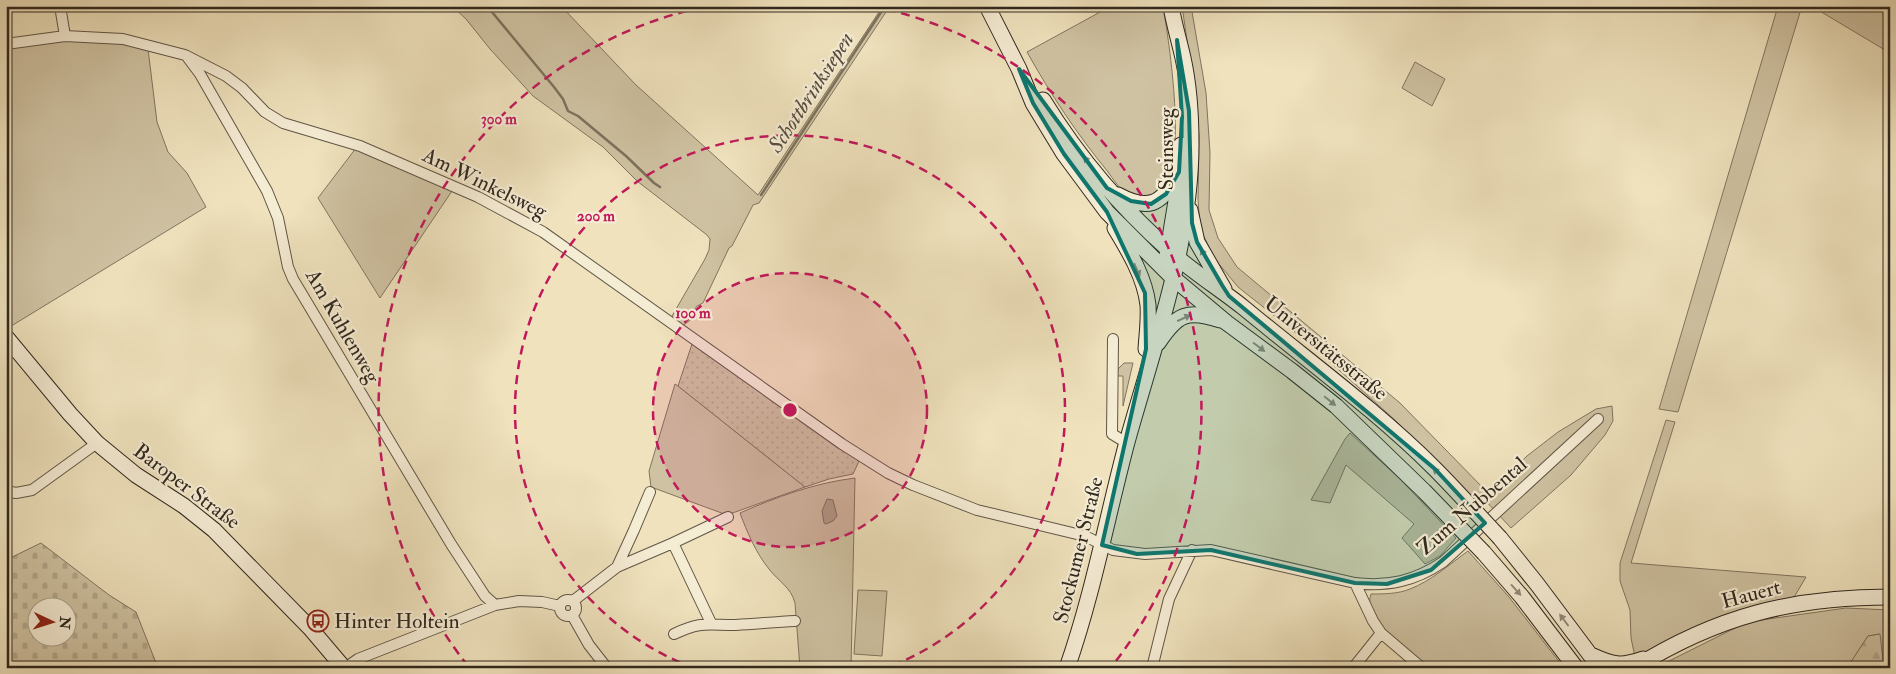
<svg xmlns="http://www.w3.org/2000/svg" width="1896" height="674" font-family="'IM FELL Double Pica',serif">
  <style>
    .grass { fill: #cfc2a2; stroke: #807560 }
    .forest { fill: url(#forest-firs); stroke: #807560 }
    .cemetery { fill: url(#cemetery-stones); stroke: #807560; fill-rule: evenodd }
    .park { fill: url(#park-dots); stroke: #807560 }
    .water { fill: #aea387; stroke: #7c725d }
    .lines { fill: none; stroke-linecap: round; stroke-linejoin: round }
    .stream { stroke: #7c725d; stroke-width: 2.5 }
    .minor-casing { stroke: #605646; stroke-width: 12 }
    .secondary-casing { stroke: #30281e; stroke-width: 17 }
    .minor { stroke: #f5ecd4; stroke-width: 10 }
    .secondary { stroke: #f5ecd4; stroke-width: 15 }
    .secondary-bridge-casing { stroke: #30281e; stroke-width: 17; stroke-linecap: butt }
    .secondary-bridge { stroke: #f5ecd4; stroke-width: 15 }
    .oneway { fill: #928a79 }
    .marked { fill: #0f766e; fill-opacity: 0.2; stroke: #0f766e; stroke-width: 4; stroke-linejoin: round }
    .ring { fill: none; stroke: #c2185b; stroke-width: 2.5; stroke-dasharray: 9 6 }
    .labels { text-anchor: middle; stroke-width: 4.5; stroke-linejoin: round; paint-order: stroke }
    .street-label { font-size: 21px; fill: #30281e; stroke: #f5ecd4 }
    .poi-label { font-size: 21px; fill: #30281e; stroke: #f5ecd4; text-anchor: start }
    .water-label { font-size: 22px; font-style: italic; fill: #564d3e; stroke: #f5ecd4 }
    .centre { fill: #c2185b; stroke: #f5ecd4; stroke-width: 2.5 }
    .ring-label { font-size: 15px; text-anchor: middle; font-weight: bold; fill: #c2185b; stroke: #f5ecd4; stroke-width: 4.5; stroke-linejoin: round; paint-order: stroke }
  </style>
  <defs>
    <pattern id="forest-firs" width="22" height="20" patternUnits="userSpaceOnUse" patternTransform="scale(1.25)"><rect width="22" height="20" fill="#cfc2a2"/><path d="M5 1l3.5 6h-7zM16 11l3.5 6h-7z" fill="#b2a78b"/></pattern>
    <pattern id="cemetery-stones" width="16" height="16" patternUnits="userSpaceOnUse" patternTransform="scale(1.25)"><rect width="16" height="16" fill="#cfc2a2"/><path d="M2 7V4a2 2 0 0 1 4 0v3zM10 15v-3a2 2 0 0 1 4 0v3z" fill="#b2a78b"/></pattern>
    <pattern id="park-dots" width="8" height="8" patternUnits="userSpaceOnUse" patternTransform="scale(1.25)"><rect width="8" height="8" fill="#cfc2a2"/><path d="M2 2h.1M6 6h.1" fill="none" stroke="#b2a78b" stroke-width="1.8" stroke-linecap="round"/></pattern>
  </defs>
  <rect width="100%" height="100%" fill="#efe2bd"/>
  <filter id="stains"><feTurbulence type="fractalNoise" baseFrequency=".004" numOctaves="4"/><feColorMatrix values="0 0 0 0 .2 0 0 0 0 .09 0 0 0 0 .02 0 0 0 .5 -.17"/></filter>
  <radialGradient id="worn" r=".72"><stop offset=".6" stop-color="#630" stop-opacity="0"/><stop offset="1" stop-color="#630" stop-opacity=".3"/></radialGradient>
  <!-- grass -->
  <path class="grass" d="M 452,6 L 561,6 L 636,85 L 758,195 L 883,6 L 890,6 L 759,203 L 753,205 L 732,246 L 729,248 L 703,303 L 697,306 L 692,313 L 693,318 L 682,326 L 674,320 L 672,316 L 705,259 L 709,250 L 710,239 L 707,235 L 637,181 L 603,147 L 533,96 L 490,49 L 466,19 Z
    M 1100,6 L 1163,6 C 1169,42 1189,168 1160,192 C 1158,194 1156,194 1153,195 C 1144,199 1137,199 1128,194 C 1120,190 1113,179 1108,172 C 1077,134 1051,95 1027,52 L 1102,11 Z
    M 1182,6 L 1191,6 L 1206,93 L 1210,153 L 1209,210 L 1218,238 L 1237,267 L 1400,403 L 1488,493 L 1527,456 L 1558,432 L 1596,409 L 1612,406 L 1613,421 L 1605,435 L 1571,475 L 1511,528 L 1483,498 L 1478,502 L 1396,421 L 1311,345 L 1238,287 L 1214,258 L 1200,228 L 1198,199 L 1199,136 L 1194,88 Z
    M 1778,6 L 1802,6 L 1678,412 L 1659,409 Z
    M 1812,6 L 1890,6 L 1890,53 L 1818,10 Z
    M 57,40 L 115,43 L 148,49 L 157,122 L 168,152 L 187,173 L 206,207 L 8,328 L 6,326 L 6,48 Z
    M 1415,62 L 1445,79 L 1432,106 L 1402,88 Z
    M 356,148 L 454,188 L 380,298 L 318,198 Z
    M 1124,363 L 1133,363 L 1123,406 L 1123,376 L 1116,376 L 1118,369 Z
    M 675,384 L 678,386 L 805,487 L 727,515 L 651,487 L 649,471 Z
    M 1666,420 L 1675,422 L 1631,563 L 1806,577 L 1793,599 L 1718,619 L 1635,657 L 1631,638 L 1630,610 L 1620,581 L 1620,563 Z
    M 1350,433 L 1400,479 L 1456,538 L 1440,556 L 1425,564 L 1402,538 L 1414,524 L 1346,465 L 1330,503 L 1311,500 L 1345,439 Z
    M 855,478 L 851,668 L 800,668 L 795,603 C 791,587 778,581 769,569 C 756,553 747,532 740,513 C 776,497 815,483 855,478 Z
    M 1468,551 L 1509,597 L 1564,668 L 1426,668 C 1410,654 1361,618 1371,594 C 1383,594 1398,594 1410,589 C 1431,581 1450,564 1468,551 Z
    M 858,590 L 887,591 L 882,656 L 854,654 Z
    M 1846,608 L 1890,610 L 1890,668 L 1884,668 L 1879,634 L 1868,636 L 1847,668 L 1655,668 L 1747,622 Z"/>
  <!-- forest -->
  <path class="forest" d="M 1880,634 L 1884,668 L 1847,668 L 1868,636 Z"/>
  <!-- cemetery -->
  <path class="cemetery" d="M 41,543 L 109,595 L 136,612 L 158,668 L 6,668 L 6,560 ZM 38,606 L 68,606 L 68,636 L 38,636 Z"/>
  <!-- park -->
  <path class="park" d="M 693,341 L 860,459 L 853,474 L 829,479 L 805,487 L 678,386 Z"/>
  <!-- water -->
  <path class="water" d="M 827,499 L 833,500 L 837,516 L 833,521 L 826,524 L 824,523 L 822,511 Z"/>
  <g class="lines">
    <!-- stream -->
    <path class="stream" d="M 487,6 L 554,87 L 563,99 L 568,111 L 578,116 L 626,156 L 654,183 L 660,187
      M 761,195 L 885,6"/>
    <!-- minor casing -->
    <g class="minor-casing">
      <path id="minor" d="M 60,6 L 65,36
        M 6,44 L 65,36 L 123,39 L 185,55 L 226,76 L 242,88 L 265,112 L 283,123 L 360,146 L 478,197 L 543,232 L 842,444 L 888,473 L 913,485 L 977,510 L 1085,536 L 1113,550 L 1145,554 L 1211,550 L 1355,583 C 1388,587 1415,581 1443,562 L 1598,419
        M 188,58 L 200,74 L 267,191 L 278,218 L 288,267 L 293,279 L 451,544 L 485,596 L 495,605
        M 1113,339 L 1112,434 L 1127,443
        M 6,491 L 16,493 L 32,490 L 97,443
        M 673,543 L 711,623
        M 617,567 L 634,530 L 650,492
        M 1355,583 L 1373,621 L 1381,633 L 1422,668
        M560 608a8 8 0 1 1 16 0a8 8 0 1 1-16 0Z
        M 573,601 L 617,567 L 673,543 L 728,517
        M 572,615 L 589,645 L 607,668
        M 674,634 C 702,621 706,625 736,625 C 755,624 775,622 795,621
        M 345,668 L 358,659 L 495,605 L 519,601 L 542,602 L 560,606
        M 1152,668 L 1169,599 L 1192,550
        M 1353,668 L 1381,633"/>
    </g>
    <!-- secondary casing -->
    <g class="secondary-casing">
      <path id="secondary" d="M 987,6 L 1019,69 L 1033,103 L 1064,154 L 1107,212 L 1172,277 L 1227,323 L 1292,371 L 1336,406 L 1424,491 L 1455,523
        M 1043,100 C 1079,159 1126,213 1178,258 C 1199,276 1223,291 1244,308 C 1308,361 1377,411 1435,469 C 1448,482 1460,495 1472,508
        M 1118,195 C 1148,211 1161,205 1177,176
        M 1190,210 L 1197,242 L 1224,289
        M 1115,228 C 1129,251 1145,278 1148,305 C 1149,319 1147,334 1146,349
        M 1167,256 L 1176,201 L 1181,145
        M 6,337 L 70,414 L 97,443 L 136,475 L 184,506 L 214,530 L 310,628 L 344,668
        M 1158,343 C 1177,314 1187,309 1220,320
        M 1500,538 L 1537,584 L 1600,668
        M 1484,553 L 1522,597 L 1576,668
        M 1591,655 C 1613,665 1620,667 1643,659
        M 1067,668 C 1093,594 1107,517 1127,442 C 1154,345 1191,245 1191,144 C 1191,116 1189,85 1183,58 C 1179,40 1174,24 1171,6
        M 1634,668 C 1717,616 1793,597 1890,597"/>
    </g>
    <!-- minor -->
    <use href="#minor" class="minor"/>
    <!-- secondary -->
    <use href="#secondary" class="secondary"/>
    <!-- secondary-bridge casing -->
    <g class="secondary-bridge-casing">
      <path id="secondary-bridge" d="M 1472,508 L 1500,538
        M 1455,523 L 1484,553"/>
    </g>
    <!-- secondary-bridge -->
    <use href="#secondary-bridge" class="secondary-bridge"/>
  </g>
  <!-- one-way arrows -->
  <defs><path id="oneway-solid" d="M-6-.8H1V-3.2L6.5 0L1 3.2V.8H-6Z" transform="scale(1.25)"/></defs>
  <g class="oneway">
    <use href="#oneway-solid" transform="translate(1088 162) rotate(-128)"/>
    <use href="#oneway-solid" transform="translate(1204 255) rotate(-117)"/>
    <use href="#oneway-solid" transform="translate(1137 270) rotate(67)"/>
    <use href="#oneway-solid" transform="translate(1184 318) rotate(-25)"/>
    <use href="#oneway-solid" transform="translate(1259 347) rotate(37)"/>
    <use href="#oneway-solid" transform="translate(1330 401) rotate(39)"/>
    <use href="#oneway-solid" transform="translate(1438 473) rotate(-134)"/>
    <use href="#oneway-solid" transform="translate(1516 590) rotate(48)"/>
    <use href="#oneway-solid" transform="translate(1564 620) rotate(-127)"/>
  </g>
  <!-- marked area -->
  <path class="marked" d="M 1177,40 L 1189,111 L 1192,223 L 1197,242 L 1222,285 L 1229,296 L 1435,469 L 1485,523 L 1431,570 L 1387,584 L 1355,583 L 1211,550 L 1137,554 L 1102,545 L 1146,349 L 1145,293 L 1107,212 L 1064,154 L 1033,103 L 1019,69 L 1107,188 L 1131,201 L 1151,204 L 1166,194 L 1179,172 L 1182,117 Z"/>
  <!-- distance rings -->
  <circle cx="790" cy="410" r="137" fill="#c2185b" fill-opacity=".12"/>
  <g class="ring">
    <circle cx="790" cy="410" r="137"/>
    <path d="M694 668A275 275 0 1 1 886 668"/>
    <path d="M468 666A412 412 0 0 1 708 6M872 6A412 412 0 0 1 1112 666"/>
  </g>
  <!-- icons -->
  <defs>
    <g id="bus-ring" transform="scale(1.125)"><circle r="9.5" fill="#f5ecd4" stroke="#8f2418" stroke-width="1.5"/><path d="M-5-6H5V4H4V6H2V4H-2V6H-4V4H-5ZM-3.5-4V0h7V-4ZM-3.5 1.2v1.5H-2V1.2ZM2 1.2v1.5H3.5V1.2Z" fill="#8f2418"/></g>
  </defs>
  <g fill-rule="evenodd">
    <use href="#bus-ring" x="318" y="621"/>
  </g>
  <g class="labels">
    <!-- street labels -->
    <g class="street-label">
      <text transform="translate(1166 149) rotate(-90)" y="7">Steinsweg</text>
      <text transform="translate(485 183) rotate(26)" y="7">Am Winkelsweg</text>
      <text transform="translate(343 326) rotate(60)" y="7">Am Kuhlenweg</text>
      <text transform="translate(1326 348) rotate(39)" y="7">Universitätsstraße</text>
      <text transform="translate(187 486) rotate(37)" y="7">Baroper Straße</text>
      <text transform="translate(1472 506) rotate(-41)" y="7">Zum Nubbental</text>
      <text transform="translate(1078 550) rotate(-76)" y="7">Stockumer Straße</text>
      <text transform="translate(1751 594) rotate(-15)" y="7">Hauert</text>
    </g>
    <!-- poi labels -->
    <g class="poi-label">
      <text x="334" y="628">Hinter Holtein</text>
    </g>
    <!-- water labels -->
    <g class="water-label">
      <text transform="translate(810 92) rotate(-57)" y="8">Schottbrinksiepen</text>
    </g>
  </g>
  <circle cx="790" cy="410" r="8" class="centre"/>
  <g class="ring-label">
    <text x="499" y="124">300 m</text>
    <text x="596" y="221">200 m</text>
    <text x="693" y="318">100 m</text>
  </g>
  <!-- margin -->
  <rect width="1896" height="674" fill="none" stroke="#efe2bd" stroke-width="25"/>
  <rect x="8" y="8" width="1881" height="659" fill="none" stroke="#30281e" stroke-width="2.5"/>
  <rect x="12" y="12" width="1871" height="649" fill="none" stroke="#30281e"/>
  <!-- north arrow -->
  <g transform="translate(52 622) rotate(94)"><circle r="24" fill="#f5ecd4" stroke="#a69e8b"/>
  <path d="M0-4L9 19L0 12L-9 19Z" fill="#8f2418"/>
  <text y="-8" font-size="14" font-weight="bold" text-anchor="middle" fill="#30281e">N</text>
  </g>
  <rect width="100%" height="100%" filter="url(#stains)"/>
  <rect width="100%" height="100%" fill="url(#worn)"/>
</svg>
